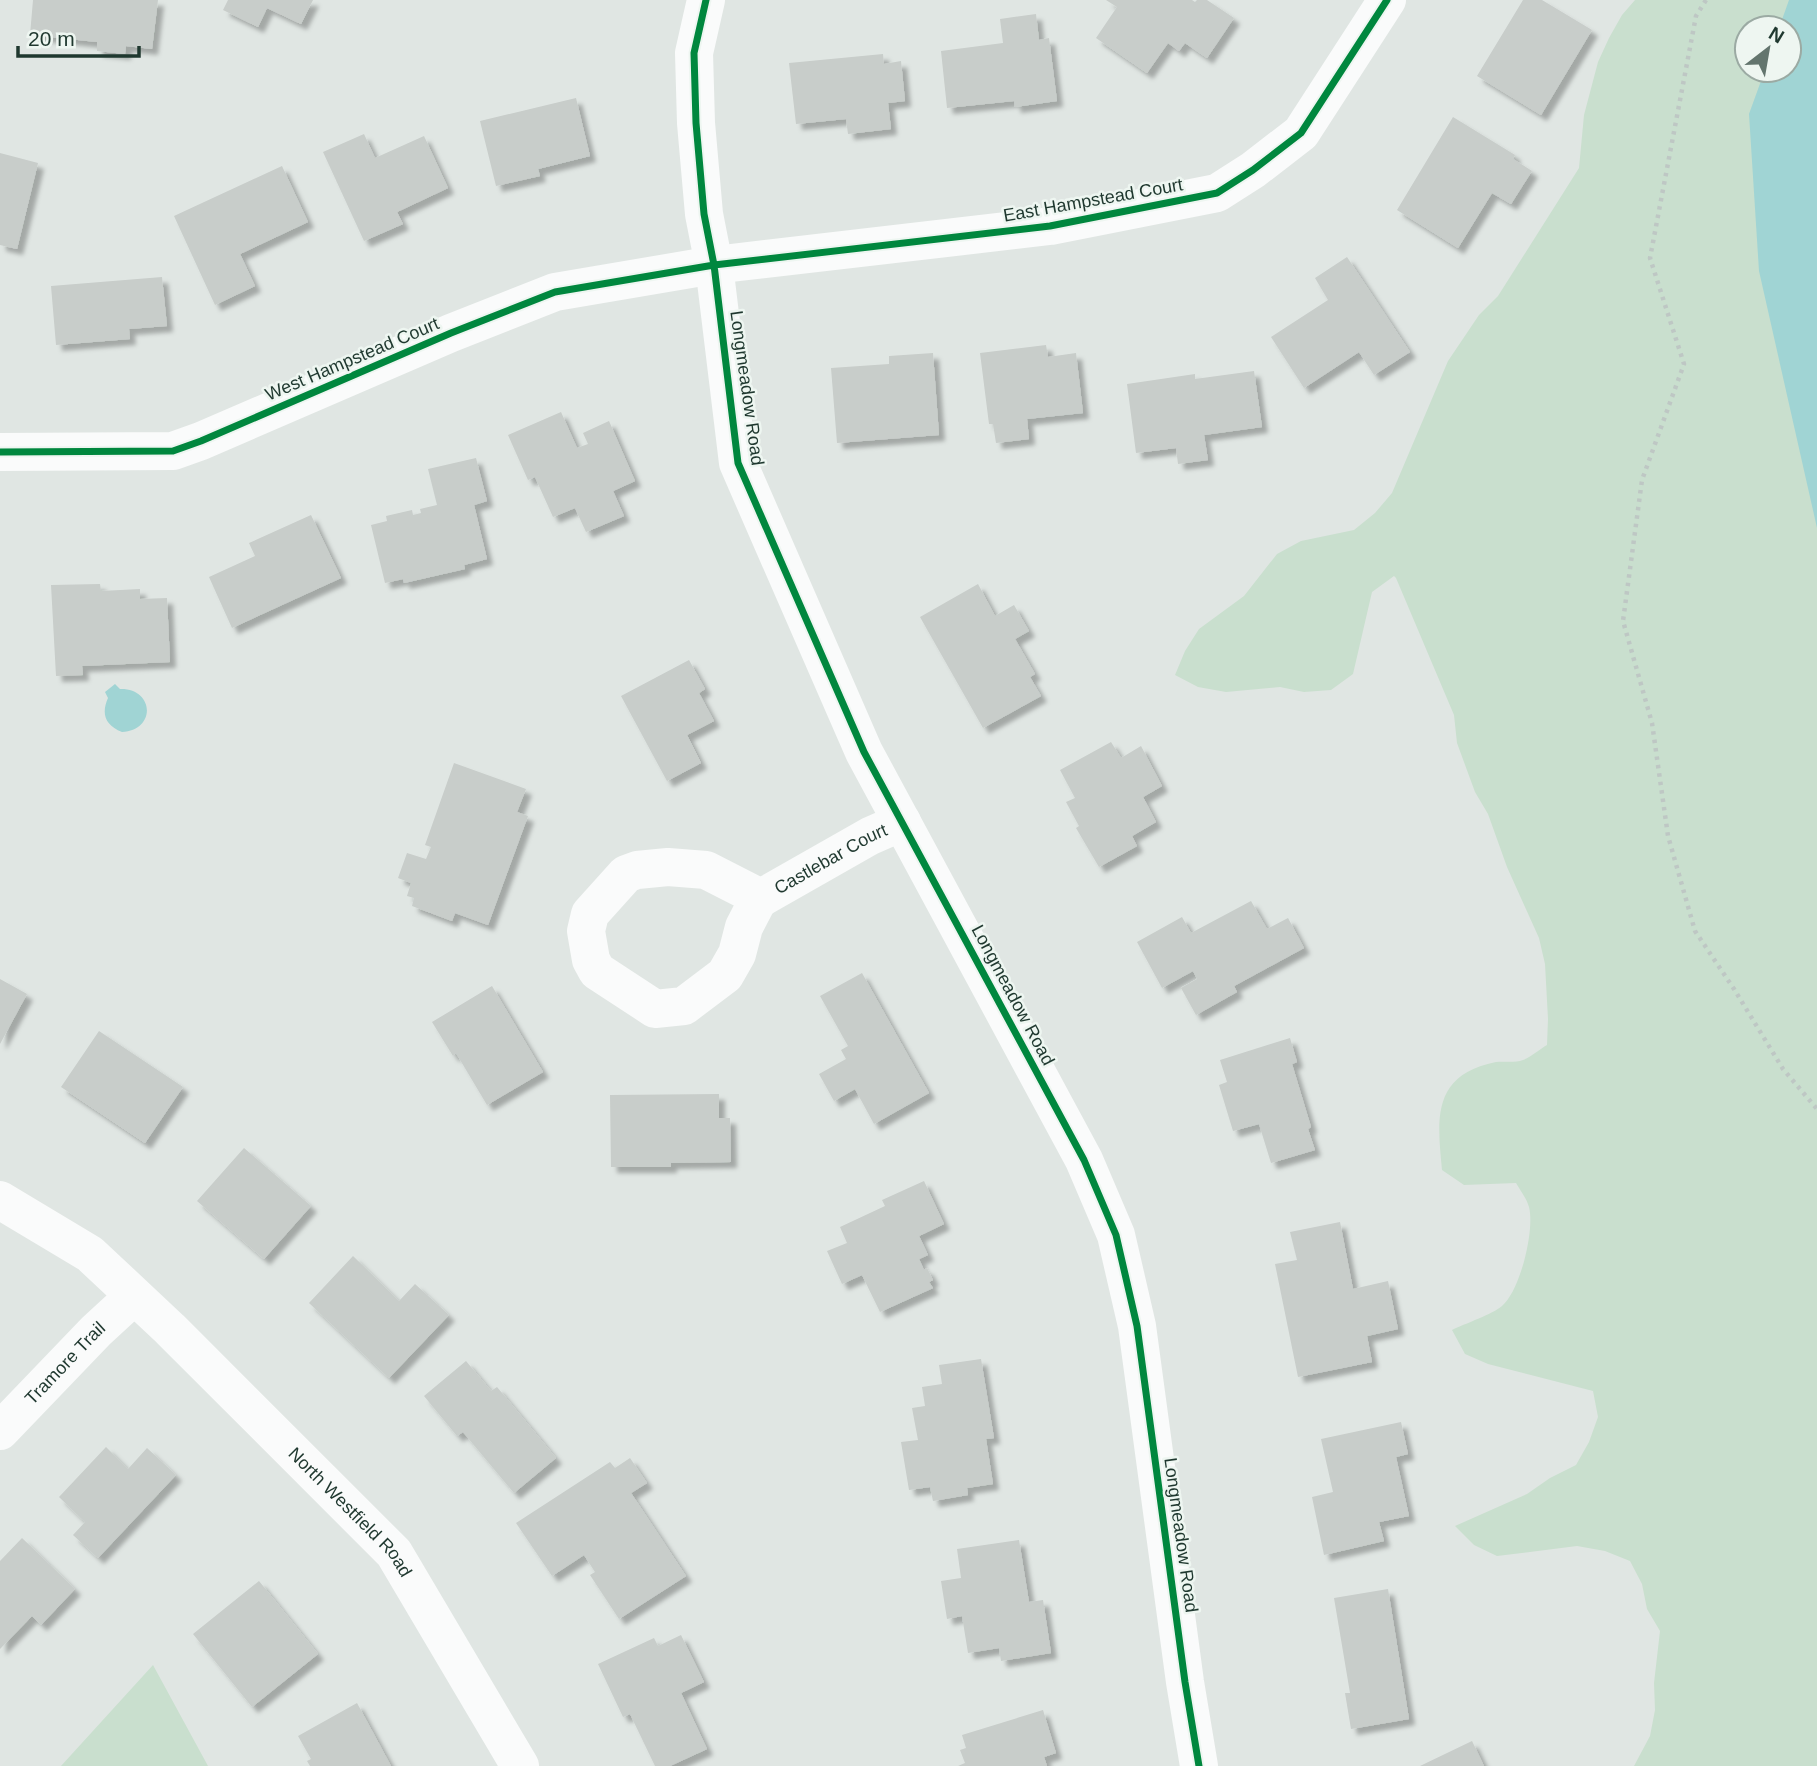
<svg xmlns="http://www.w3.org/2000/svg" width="1817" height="1766" font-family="Helvetica,sans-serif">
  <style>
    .green { fill: #c9dfce; fill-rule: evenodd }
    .water { fill: #a0d4d4 }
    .building { fill: #c8cdca; filter: url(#shadow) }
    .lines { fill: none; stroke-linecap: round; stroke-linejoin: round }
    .path { stroke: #bec7c4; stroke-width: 4.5; stroke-dasharray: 3.5 5; stroke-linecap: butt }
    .street { stroke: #fafbfb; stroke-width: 38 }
    .cycleway-casing { stroke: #eef6f1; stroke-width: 11 }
    .cycleway { stroke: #00873e; stroke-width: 7 }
    .labels { text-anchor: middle; stroke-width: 5; stroke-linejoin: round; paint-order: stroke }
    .street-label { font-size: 18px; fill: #1f382f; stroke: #eef6f1 }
  </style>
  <defs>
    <filter id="shadow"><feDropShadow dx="6" dy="6" stdDeviation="2" flood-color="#0004"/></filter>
  </defs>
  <rect width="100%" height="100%" fill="#e0e6e3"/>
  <!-- green -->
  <path class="green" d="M 1635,0 L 1817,0 L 1817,1766 L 1634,1766 L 1650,1736 L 1655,1710 L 1654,1683 L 1660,1631 L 1647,1609 L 1642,1584 L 1630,1561 L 1605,1551 L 1577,1546 L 1497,1556 L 1474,1545 L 1455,1526 L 1527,1494 L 1550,1478 L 1576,1465 L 1589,1442 L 1598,1417 L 1593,1391 L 1488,1364 L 1465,1354 L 1452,1330 C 1464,1324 1493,1314 1502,1306 C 1520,1291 1535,1230 1529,1207 C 1527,1199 1520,1190 1516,1183 L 1464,1185 L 1442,1170 C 1437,1118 1432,1075 1496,1062 C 1505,1061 1515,1063 1523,1060 C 1531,1057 1540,1049 1547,1045 L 1548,1019 L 1545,964 L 1539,938 L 1507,867 L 1488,814 L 1475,792 L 1457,743 L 1454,715 L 1396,578 L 1394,576 L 1372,592 L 1353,674 L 1331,690 L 1304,692 L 1280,687 L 1226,692 L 1198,687 L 1175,675 L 1185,651 L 1199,629 L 1244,596 L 1277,554 L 1301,541 L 1354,530 L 1375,513 L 1392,493 L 1448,361 L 1479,315 L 1498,296 L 1579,168 L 1584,115 L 1598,62 L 1609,38 L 1622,15 ZM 1747,28 L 1789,28 L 1789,70 L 1747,70 Z
    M 153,1665 L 208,1766 L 61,1766 Z"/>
  <!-- water -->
  <path class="water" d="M 1789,0 L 1817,0 L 1817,528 L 1759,271 L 1749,114 L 1765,70 L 1789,70 L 1789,28 L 1779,28 Z
    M 115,684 L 120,689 C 154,688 157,730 122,732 C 105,725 101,714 108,698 L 105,692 Z"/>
  <!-- building -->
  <path class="building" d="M 33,0 L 158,0 L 152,49 L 126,46 L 125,54 L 97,51 L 97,42 L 30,35 Z
    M 228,0 L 313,0 L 301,24 L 267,8 L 258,27 L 223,10 Z
    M 1106,0 L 1192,0 L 1195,2 L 1197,0 L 1207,0 L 1234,18 L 1207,58 L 1185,43 L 1179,51 L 1168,43 L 1147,73 L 1096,38 L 1117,7 Z
    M 1523,0 L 1542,0 L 1592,30 L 1541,115 L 1477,76 Z
    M 1036,14 L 1039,40 L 1049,38 L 1057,101 L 1015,107 L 1014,101 L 947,108 L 941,51 L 1003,43 L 1000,19 Z
    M 883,54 L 884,64 L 901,61 L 905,101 L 888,103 L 891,129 L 848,134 L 846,119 L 796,124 L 789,63 Z
    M 576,98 L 590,156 L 538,169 L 540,176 L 496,186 L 480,121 Z
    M 1453,117 L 1515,155 L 1513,159 L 1532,171 L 1511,204 L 1492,193 L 1458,248 L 1397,210 Z
    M 364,134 L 375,158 L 424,136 L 448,188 L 397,212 L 403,224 L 364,241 L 323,152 Z
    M 0,153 L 38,163 L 17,249 L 0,245 Z
    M 282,166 L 308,222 L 240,254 L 255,286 L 215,305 L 174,216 Z
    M 1347,257 L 1410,352 L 1374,375 L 1359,352 L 1304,388 L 1271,337 L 1328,300 L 1315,278 Z
    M 162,277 L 167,326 L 129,329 L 130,339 L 56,345 L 51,286 Z
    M 1046,345 L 1048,357 L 1076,353 L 1083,413 L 1027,419 L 1029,439 L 996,443 L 993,424 L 989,424 L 980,353 Z
    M 933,353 L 939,435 L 837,443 L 831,368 L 889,364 L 889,356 Z
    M 1254,371 L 1262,427 L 1204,435 L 1208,460 L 1178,464 L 1176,448 L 1136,453 L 1127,384 L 1195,374 L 1195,379 Z
    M 561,412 L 577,448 L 588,444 L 583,433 L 609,421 L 635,481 L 613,491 L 624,516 L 586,532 L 575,508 L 553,517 L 535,477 L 528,480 L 508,435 Z
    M 476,458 L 487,501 L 474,505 L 487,559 L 464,565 L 465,569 L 404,583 L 403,579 L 385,583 L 371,525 L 387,521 L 386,516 L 412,510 L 413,515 L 421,513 L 420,509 L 437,505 L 428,469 Z
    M 311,515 L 341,578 L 232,628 L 209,577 L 255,556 L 249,543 Z
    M 100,584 L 101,591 L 140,589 L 140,599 L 167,598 L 170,662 L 82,666 L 83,675 L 56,676 L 51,585 Z
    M 978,584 L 995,616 L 1014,605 L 1029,631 L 1015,639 L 1035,674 L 1030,677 L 1041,696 L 983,728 L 920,617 Z
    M 689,660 L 705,689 L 699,693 L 714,721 L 687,735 L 701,763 L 667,781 L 621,696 Z
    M 1111,742 L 1121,758 L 1141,746 L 1162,786 L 1143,797 L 1156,822 L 1132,836 L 1137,846 L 1099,867 L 1076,828 L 1079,826 L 1066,802 L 1075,798 L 1060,770 Z
    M 454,763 L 526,789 L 517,812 L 528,816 L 488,925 L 455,913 L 452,921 L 412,906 L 414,898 L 407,896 L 411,883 L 398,878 L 407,853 L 426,859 L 431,847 L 425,845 Z
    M 1251,901 L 1267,929 L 1288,918 L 1304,948 L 1234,986 L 1237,992 L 1196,1015 L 1181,988 L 1197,979 L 1193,971 L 1162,988 L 1137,942 L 1182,917 L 1191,933 Z
    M 862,973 L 929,1093 L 874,1124 L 855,1089 L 834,1101 L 819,1074 L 846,1059 L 841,1050 L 848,1046 L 820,996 Z
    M 0,979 L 27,994 L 0,1044 Z
    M 492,986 L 543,1072 L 487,1105 L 456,1053 L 453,1056 L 432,1022 Z
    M 99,1031 L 183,1087 L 145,1143 L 61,1087 Z
    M 1290,1038 L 1297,1062 L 1292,1064 L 1311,1127 L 1308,1129 L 1315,1150 L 1271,1163 L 1259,1124 L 1233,1131 L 1219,1085 L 1227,1082 L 1220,1060 Z
    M 719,1094 L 719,1118 L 730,1118 L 731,1162 L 671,1163 L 671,1167 L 611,1167 L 610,1095 Z
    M 244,1148 L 311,1206 L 264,1259 L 197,1201 Z
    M 924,1181 L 944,1224 L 919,1236 L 928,1255 L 919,1259 L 924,1270 L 927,1268 L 933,1280 L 929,1282 L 933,1288 L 880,1312 L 862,1275 L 842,1284 L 827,1251 L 847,1243 L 840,1227 L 885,1206 L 882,1200 Z
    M 1340,1222 L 1353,1289 L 1388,1281 L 1398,1329 L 1367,1336 L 1372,1362 L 1298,1377 L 1275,1264 L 1297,1260 L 1290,1232 Z
    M 353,1256 L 399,1301 L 415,1284 L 449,1315 L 389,1378 L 309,1303 Z
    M 981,1359 L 994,1438 L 986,1439 L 993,1484 L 967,1488 L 968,1495 L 933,1501 L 930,1487 L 909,1490 L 901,1442 L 918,1440 L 912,1408 L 925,1406 L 922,1387 L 942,1384 L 939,1365 Z
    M 466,1361 L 491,1391 L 497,1387 L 556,1458 L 514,1493 L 463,1432 L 457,1436 L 424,1396 Z
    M 1401,1422 L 1408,1454 L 1396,1457 L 1409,1516 L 1379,1522 L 1384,1541 L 1324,1555 L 1312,1497 L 1333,1492 L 1321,1439 Z
    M 106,1447 L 128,1469 L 147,1448 L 176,1475 L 98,1558 L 73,1535 L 85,1522 L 59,1497 Z
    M 630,1458 L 647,1483 L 631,1493 L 686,1576 L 619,1619 L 590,1575 L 595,1572 L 584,1555 L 552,1576 L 516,1523 L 610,1462 L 615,1468 Z
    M 22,1538 L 75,1589 L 41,1625 L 32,1616 L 0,1649 L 0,1561 Z
    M 1019,1540 L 1029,1602 L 1043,1600 L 1051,1653 L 1001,1661 L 999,1648 L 968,1653 L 962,1616 L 947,1619 L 941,1581 L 961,1578 L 957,1549 Z
    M 259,1581 L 318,1654 L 252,1707 L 193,1634 Z
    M 1388,1589 L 1409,1719 L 1351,1729 L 1345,1693 L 1350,1693 L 1334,1598 Z
    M 681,1635 L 704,1682 L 681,1693 L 707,1749 L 670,1766 L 655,1766 L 630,1714 L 623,1717 L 598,1664 L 654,1638 L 658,1646 Z
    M 357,1703 L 391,1766 L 310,1766 L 307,1761 L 311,1759 L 298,1736 Z
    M 1043,1710 L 1056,1753 L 1044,1757 L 1047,1766 L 958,1766 L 965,1763 L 960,1750 L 966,1748 L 962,1735 Z
    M 1472,1741 L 1484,1766 L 1420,1766 Z"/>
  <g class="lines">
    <!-- path -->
    <path class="path" d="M 1706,0 L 1696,16 L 1650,258 L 1684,364 L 1642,480 L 1623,621 L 1652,723 L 1668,836 L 1695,931 L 1734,989 L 1783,1069 L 1817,1109"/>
    <!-- street -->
    <g class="street">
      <path d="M 706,0 L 694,53 L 696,123 L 704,214 L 714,265 L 738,463 L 864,752 L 1084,1160 L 1116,1235 L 1137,1326 L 1185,1682 L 1199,1766"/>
      <path d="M 0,452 L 173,451 L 201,441 L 451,333 L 555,292 L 714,265 L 1050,226 L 1217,193 L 1253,170 L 1301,133 L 1387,0"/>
      <path d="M 668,867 L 706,870 L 761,898 L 758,900 L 744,927 L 737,954 L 725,975 L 684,1006 L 655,1009 L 597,971 L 591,960 L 586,931 L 590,914 L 626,874 L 637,870 Z"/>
      <path id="s1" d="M 761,898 L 870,836 L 902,822"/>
      <path id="s2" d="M 0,1200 L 90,1254 L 170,1329 L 394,1553 L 520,1766"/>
      <path id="s3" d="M 0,1431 L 96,1331 L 134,1296"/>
    </g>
    <!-- cycleway casing -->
    <g class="cycleway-casing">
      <path id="cycleway" d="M 706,0 L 694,53 L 696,123 L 704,214 L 714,265 L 738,463 L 864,752 L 1084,1160 L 1116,1235 L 1137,1326 L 1185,1682 L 1199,1766
        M 0,452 L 173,451 L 201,441 L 451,333 L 555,292 L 714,265 L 1050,226 L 1217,193 L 1253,170 L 1301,133 L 1387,0"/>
    </g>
    <!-- cycleway -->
    <use href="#cycleway" class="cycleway"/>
  </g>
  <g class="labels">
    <!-- street labels -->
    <g class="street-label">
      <text transform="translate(1093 200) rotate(-10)" y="6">East Hampstead Court</text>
      <text transform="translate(352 359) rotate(-23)" y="6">West Hampstead Court</text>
      <text transform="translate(747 388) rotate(82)" y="6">Longmeadow Road</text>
      <text dy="6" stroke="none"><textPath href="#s1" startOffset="80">Castlebar Court</textPath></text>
      <text transform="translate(1013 995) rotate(62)" y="6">Longmeadow Road</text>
      <text dy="6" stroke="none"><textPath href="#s3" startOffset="94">Tramore Trail</textPath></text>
      <text dy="6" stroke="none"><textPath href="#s2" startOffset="472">North Westfield Road</textPath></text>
      <text transform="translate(1181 1535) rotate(82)" y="6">Longmeadow Road</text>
    </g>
  </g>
  <!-- north arrow -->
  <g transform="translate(1768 49) rotate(31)"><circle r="33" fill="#eef6f1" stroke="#9baaa3" stroke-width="2"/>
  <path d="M0-5L12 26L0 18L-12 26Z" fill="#63756e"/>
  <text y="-10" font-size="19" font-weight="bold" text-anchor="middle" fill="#1f382f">N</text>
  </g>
  <!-- scale -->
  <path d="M18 46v10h121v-10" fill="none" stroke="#1f382f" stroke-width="3.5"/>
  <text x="28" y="46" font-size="21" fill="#1f382f" stroke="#eef6f1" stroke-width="5" paint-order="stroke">20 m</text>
</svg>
